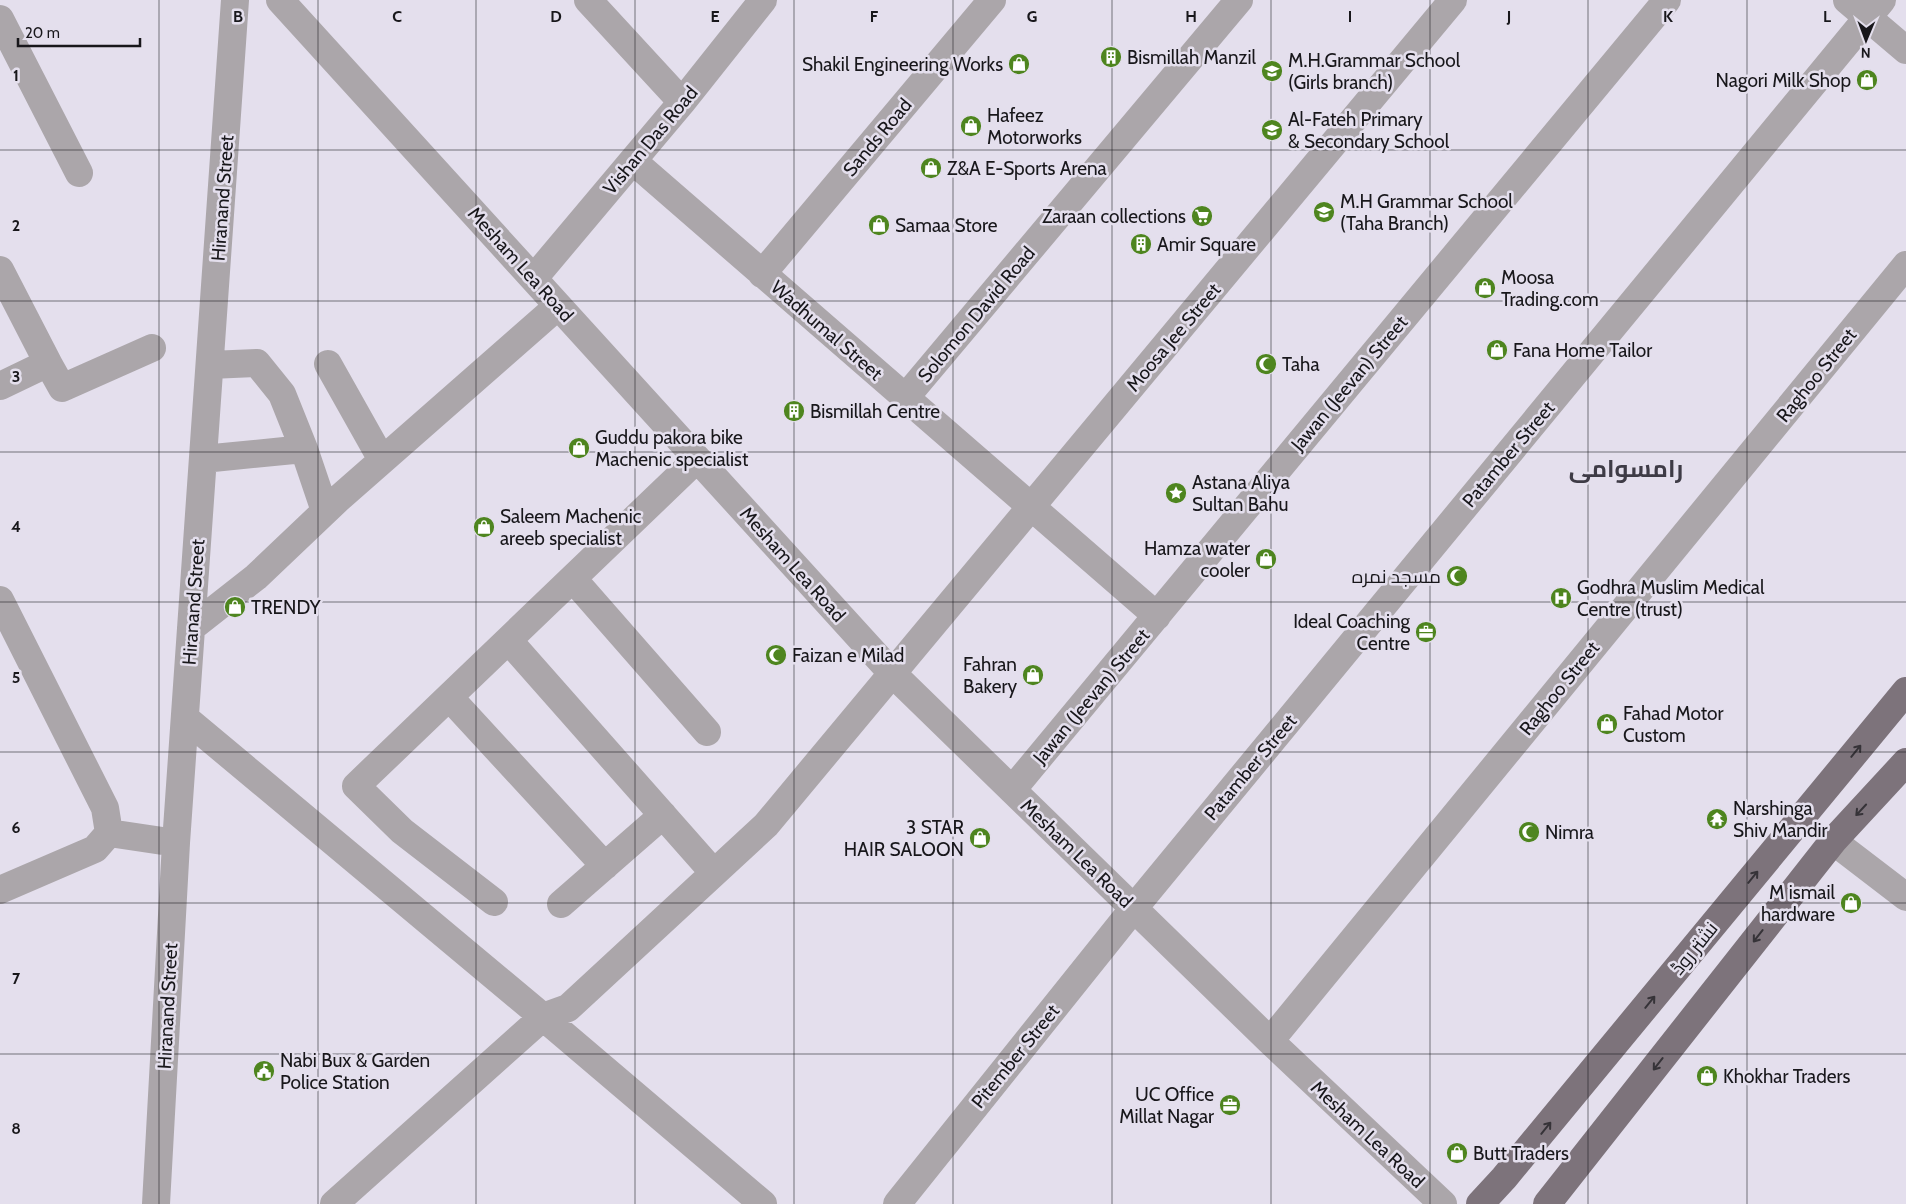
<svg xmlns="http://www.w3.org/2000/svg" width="1906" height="1204" font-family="Cabin,Cairo,sans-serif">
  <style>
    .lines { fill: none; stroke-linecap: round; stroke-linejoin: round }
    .minor { stroke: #aba6aa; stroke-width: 28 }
    .major { stroke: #7d737b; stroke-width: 28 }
    .oneway { stroke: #363338 }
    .grid { fill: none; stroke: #18171b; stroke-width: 1; stroke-opacity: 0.55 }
    .labels { text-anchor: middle; stroke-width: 5; stroke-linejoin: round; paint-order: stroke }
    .poi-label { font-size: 19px; fill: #18171b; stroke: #e4dfed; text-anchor: start }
    .street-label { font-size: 19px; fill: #18171b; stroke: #e4dfed }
    .district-label { font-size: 24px; font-weight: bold; fill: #3e3b46; stroke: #e4dfed }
    .grid-label { font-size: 16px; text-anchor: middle; font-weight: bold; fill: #18171b; stroke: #e4dfed; stroke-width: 5; stroke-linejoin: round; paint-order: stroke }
  </style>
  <rect width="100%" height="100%" fill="#e4dfed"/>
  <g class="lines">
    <!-- minor -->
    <path class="minor" d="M 280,0 L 893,674 L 1270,1041 L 1443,1204
      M 588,0 L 682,102
      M 1847,0 L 1906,50
      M 0,19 L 79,173
      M 633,161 L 1157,616
      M 0,270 L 48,363
      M 762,274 L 992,0
      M 534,278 L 682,102 L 763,0
      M 328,364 L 382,460
      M 210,365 L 257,363 L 282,394 L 304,449
      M 0,386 L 48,363 L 62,388 L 152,348
      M 905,398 L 1239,0
      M 203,459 L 304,449 L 325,511
      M 573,579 L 707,732
      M 0,600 L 105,808 L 109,833 L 95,849 L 0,890
      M 191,628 L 256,577 L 337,500 L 558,306
      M 509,641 L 714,873
      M 450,698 L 605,866
      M 185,718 L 543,1017 L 763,1204
      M 1012,790 L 1667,0
      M 109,833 L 176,843
      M 1833,841 L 1906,897
      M 494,902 L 402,831 L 356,786 L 697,459
      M 561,904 L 663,815
      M 1270,1041 L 1906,265
      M 156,1204 L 176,843 L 235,0
      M 334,1204 L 543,1017 L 568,1008 L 766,825 L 1453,0
      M 897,1204 L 1134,908 L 1882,0"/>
    <!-- major -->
    <path class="major" d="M 1480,1204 L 1504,1178 L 1906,691
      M 1547,1204 L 1833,841 L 1906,762"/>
  </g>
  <!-- one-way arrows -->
  <defs><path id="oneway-shaft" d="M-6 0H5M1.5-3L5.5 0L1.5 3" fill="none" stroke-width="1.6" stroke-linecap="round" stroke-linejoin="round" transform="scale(1.25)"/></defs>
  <g class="oneway">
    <use href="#oneway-shaft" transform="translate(1856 751) rotate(-51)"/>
    <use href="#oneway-shaft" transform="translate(1861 810) rotate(133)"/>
    <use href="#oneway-shaft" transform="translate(1753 877) rotate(-51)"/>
    <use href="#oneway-shaft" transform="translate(1758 936) rotate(128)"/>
    <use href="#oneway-shaft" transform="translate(1650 1002) rotate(-51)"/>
    <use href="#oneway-shaft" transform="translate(1658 1064) rotate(128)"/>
    <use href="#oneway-shaft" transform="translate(1546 1128) rotate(-51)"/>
  </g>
  <!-- grid -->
  <path class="grid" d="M 159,0 L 159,1204M 318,0 L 318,1204M 476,0 L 476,1204M 635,0 L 635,1204M 794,0 L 794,1204M 953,0 L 953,1204M 1112,0 L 1112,1204M 1271,0 L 1271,1204M 1430,0 L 1430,1204M 1588,0 L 1588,1204M 1747,0 L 1747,1204M 0,150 L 1906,150M 0,301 L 1906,301M 0,452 L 1906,452M 0,602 L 1906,602M 0,752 L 1906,752M 0,903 L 1906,903M 0,1054 L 1906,1054"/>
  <!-- icons -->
  <defs>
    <g id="building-disc" transform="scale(1.125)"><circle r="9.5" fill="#4e851f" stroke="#e4dfed"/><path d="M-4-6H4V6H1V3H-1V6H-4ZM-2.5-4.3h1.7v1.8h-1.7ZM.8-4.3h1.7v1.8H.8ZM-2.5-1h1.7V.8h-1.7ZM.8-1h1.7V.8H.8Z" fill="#fff"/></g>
    <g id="shop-disc" transform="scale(1.125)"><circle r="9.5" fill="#4e851f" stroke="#e4dfed"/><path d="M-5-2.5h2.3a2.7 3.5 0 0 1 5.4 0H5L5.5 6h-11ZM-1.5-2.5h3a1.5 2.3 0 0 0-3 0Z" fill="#fff"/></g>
    <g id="school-disc" transform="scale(1.125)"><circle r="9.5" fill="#4e851f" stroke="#e4dfed"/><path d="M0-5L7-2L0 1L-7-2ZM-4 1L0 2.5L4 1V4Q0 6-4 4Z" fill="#fff"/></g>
    <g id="supermarket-disc" transform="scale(1.125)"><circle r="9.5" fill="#4e851f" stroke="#e4dfed"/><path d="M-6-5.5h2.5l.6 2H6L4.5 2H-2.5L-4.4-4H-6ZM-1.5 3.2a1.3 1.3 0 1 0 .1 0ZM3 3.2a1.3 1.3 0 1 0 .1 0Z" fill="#fff"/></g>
    <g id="mosque-disc" transform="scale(1.125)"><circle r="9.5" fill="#4e851f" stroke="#e4dfed"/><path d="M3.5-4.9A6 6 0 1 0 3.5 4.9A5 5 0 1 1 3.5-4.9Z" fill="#fff"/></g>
    <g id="sight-disc" transform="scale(1.125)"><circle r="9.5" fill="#4e851f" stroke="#e4dfed"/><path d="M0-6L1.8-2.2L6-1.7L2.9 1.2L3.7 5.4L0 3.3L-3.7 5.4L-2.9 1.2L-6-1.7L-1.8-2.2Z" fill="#fff"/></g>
    <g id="hospital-disc" transform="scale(1.125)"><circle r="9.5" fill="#4e851f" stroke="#e4dfed"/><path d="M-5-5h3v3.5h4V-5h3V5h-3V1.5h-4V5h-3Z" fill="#fff"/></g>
    <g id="office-disc" transform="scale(1.125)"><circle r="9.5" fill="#4e851f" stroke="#e4dfed"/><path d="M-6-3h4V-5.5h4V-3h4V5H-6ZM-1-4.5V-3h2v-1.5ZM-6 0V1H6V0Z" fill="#fff"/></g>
    <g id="temple-disc" transform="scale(1.125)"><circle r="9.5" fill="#4e851f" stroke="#e4dfed"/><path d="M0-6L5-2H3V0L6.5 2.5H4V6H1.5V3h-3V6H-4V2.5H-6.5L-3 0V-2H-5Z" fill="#fff"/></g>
    <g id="civic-disc" transform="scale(1.125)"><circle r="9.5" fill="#4e851f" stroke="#e4dfed"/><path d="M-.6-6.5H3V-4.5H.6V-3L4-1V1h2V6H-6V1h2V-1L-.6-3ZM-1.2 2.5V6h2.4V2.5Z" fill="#fff"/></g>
  </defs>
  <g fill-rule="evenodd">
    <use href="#building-disc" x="1111" y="57"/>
    <use href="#shop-disc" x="1019" y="64"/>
    <use href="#school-disc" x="1272" y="71"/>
    <use href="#shop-disc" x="1867" y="80"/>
    <use href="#shop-disc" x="971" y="126"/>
    <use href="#school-disc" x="1272" y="130"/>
    <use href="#shop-disc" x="931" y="168"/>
    <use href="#school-disc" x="1324" y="212"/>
    <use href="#supermarket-disc" x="1202" y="216"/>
    <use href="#shop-disc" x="879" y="225"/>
    <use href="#building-disc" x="1141" y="244"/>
    <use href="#shop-disc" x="1485" y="288"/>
    <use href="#shop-disc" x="1497" y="350"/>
    <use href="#mosque-disc" x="1266" y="364"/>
    <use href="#building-disc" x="794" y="411"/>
    <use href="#shop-disc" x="579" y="448"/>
    <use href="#sight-disc" x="1176" y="493"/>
    <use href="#shop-disc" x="484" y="527"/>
    <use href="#shop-disc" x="1266" y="559"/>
    <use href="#mosque-disc" x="1457" y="576"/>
    <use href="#hospital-disc" x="1561" y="598"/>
    <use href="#shop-disc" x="235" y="607"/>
    <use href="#office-disc" x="1426" y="632"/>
    <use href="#mosque-disc" x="776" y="655"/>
    <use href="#shop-disc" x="1033" y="675"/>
    <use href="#shop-disc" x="1607" y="724"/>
    <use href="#temple-disc" x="1717" y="819"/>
    <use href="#mosque-disc" x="1529" y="832"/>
    <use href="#shop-disc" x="980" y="838"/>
    <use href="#shop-disc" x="1851" y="903"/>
    <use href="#civic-disc" x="264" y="1071"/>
    <use href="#shop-disc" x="1707" y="1076"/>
    <use href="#office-disc" x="1230" y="1105"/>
    <use href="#shop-disc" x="1457" y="1153"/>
  </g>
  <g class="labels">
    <!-- poi labels -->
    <g class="poi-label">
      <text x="1127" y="64">Bismillah Manzil</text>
      <text x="1288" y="67">M.H.Grammar School<tspan x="1288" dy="22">(Girls branch)</tspan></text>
      <text x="1003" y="71" text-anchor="end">Shakil Engineering Works</text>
      <text x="1851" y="87" text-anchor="end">Nagori Milk Shop</text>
      <text x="987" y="122">Hafeez<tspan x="987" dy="22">Motorworks</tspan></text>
      <text x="1288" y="126">Al-Fateh Primary<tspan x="1288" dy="22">&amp; Secondary School</tspan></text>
      <text x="947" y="175">Z&amp;A E-Sports Arena</text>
      <text x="1340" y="208">M.H Grammar School<tspan x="1340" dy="22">(Taha Branch)</tspan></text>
      <text x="1186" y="223" text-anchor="end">Zaraan collections</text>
      <text x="895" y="232">Samaa Store</text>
      <text x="1157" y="251">Amir Square</text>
      <text x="1501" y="284">Moosa<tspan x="1501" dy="22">Trading.com</tspan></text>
      <text x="1513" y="357">Fana Home Tailor</text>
      <text x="1282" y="371">Taha</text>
      <text x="810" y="418">Bismillah Centre</text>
      <text x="595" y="444">Guddu pakora bike<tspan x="595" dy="22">Machenic specialist</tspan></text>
      <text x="1192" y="489">Astana Aliya<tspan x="1192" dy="22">Sultan Bahu</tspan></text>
      <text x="500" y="523">Saleem Machenic<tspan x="500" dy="22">areeb specialist</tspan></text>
      <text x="1250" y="555" text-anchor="end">Hamza water<tspan x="1250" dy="22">cooler</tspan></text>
      <text x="1441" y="583" text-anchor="end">مسجد نمرہ</text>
      <text x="1577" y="594">Godhra Muslim Medical<tspan x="1577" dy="22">Centre (trust)</tspan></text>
      <text x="251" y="614">TRENDY</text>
      <text x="1410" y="628" text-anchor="end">Ideal Coaching<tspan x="1410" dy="22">Centre</tspan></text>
      <text x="792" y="662">Faizan e Milad</text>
      <text x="1017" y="671" text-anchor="end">Fahran<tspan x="1017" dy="22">Bakery</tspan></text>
      <text x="1623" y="720">Fahad Motor<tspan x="1623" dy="22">Custom</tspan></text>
      <text x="1733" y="815">Narshinga<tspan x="1733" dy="22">Shiv Mandir</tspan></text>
      <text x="964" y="834" text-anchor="end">3 STAR<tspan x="964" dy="22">HAIR SALOON</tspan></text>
      <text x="1545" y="839">Nimra</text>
      <text x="1835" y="899" text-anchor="end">M ismail<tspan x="1835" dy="22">hardware</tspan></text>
      <text x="280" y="1067">Nabi Bux &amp; Garden<tspan x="280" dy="22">Police Station</tspan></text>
      <text x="1723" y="1083">Khokhar Traders</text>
      <text x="1214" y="1101" text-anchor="end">UC Office<tspan x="1214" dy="22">Millat Nagar</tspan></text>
      <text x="1473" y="1160">Butt Traders</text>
    </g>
    <!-- street labels -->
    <g class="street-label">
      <text transform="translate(877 137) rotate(-50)" y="7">Sands Road</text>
      <text transform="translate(650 140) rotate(-50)" y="7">Vishan Das Road</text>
      <text transform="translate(222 198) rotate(-86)" y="7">Hiranand Street</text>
      <text transform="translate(521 264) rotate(48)" y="7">Mesham Lea Road</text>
      <text transform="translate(976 314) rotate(-50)" y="7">Solomon David Road</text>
      <text transform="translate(827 330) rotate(41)" y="7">Wadhumal Street</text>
      <text transform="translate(1173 337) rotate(-50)" y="7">Moosa Jee Street</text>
      <text transform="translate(1816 375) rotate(-51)" y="7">Raghoo Street</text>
      <text transform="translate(1349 383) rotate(-50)" y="7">Jawan (Jeevan) Street</text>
      <text transform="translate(1508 454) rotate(-50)" y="7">Patamber Street</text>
      <text transform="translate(793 564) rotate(48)" y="7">Mesham Lea Road</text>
      <text transform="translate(193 602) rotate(-86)" y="7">Hiranand Street</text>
      <text transform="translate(1559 688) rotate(-51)" y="7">Raghoo Street</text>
      <text transform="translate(1091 696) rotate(-50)" y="7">Jawan (Jeevan) Street</text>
      <text transform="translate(1250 767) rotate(-50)" y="7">Patamber Street</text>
      <text transform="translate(1077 853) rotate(44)" y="7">Mesham Lea Road</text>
      <text transform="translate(1694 948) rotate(-51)" y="7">نشتر روڈ</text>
      <text transform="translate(167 1006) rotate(-87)" y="7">Hiranand Street</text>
      <text transform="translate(1015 1056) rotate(-51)" y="7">Pitember Street</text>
      <text transform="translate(1368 1134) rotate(43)" y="7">Mesham Lea Road</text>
    </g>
    <!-- district labels -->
    <g class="district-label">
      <text x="1626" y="477">رامسوامی</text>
    </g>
  </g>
  <g class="grid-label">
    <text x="238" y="22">B</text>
    <text x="397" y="22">C</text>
    <text x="556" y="22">D</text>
    <text x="715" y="22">E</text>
    <text x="874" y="22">F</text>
    <text x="1032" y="22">G</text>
    <text x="1191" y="22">H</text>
    <text x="1350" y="22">I</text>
    <text x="1509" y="22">J</text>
    <text x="1668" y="22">K</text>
    <text x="1827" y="22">L</text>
    <text x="16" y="81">1</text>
    <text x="16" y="231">2</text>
    <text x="16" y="382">3</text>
    <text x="16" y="532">4</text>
    <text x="16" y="683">5</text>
    <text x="16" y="833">6</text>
    <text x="16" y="984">7</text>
    <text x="16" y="1134">8</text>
  </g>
  <!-- north arrow -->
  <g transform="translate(1866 40) rotate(181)" stroke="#e4dfed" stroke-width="4" paint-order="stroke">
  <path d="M0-4L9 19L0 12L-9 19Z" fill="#18171b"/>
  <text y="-8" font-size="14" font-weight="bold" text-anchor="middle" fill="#18171b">N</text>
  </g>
  <!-- scale -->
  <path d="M18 38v8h122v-8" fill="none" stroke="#18171b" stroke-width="2.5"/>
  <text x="25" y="38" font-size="15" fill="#18171b" stroke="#e4dfed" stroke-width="4" paint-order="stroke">20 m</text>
</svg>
